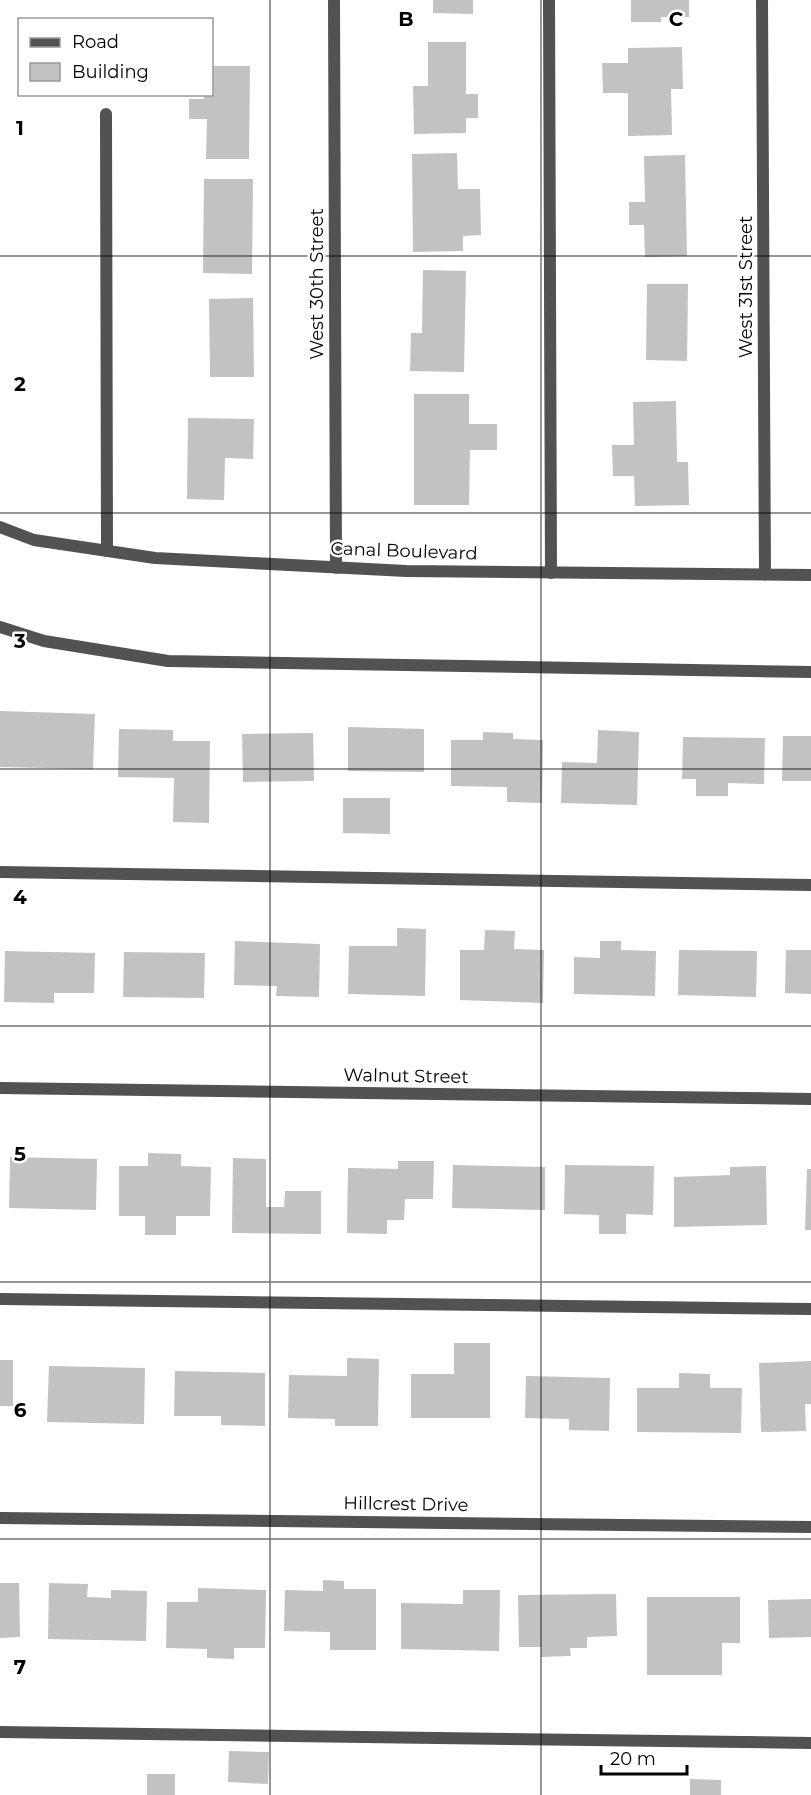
<svg xmlns="http://www.w3.org/2000/svg" width="811" height="1795" font-family="Montserrat,sans-serif">
  <style>
    .building { fill: #c2c2c2 }
    .lines { fill: none; stroke-linecap: round; stroke-linejoin: round }
    .service { stroke: #525252; stroke-width: 12 }
    .minor { stroke: #525252; stroke-width: 12 }
    .grid { fill: none; stroke: #000; stroke-width: 1.5; stroke-opacity: 0.55 }
    .labels { text-anchor: middle; stroke-width: 5; stroke-linejoin: round; paint-order: stroke }
    .street-label { font-size: 18px; fill: #000; stroke: #fff }
    .grid-label { font-size: 20px; text-anchor: middle; font-weight: bold; fill: #000; stroke: #fff; stroke-width: 5; stroke-linejoin: round; paint-order: stroke }
  </style>
  <rect width="100%" height="100%" fill="#fff"/>
  <!-- building -->
  <path class="building" d="M 433,0 L 473,0 L 473,14 L 433,13 Z
    M 631,0 L 689,0 L 689,17 L 661,17 L 661,22 L 631,22 Z
    M 428,42 L 466,42 L 466,94 L 478,94 L 478,118 L 466,118 L 466,133 L 414,134 L 413,86 L 428,86 Z
    M 682,47 L 683,89 L 671,89 L 672,135 L 628,136 L 628,93 L 603,93 L 602,63 L 628,63 L 628,48 Z
    M 212,66 L 250,66 L 249,159 L 206,159 L 207,119 L 189,119 L 189,99 L 204,99 L 204,94 L 212,94 Z
    M 457,153 L 458,189 L 480,189 L 481,235 L 463,236 L 463,251 L 413,252 L 412,154 Z
    M 685,155 L 687,256 L 645,257 L 644,225 L 629,225 L 629,202 L 645,202 L 644,156 Z
    M 204,179 L 253,179 L 252,274 L 203,273 Z
    M 423,270 L 466,271 L 464,372 L 410,371 L 411,333 L 422,333 Z
    M 647,284 L 688,284 L 687,361 L 646,360 Z
    M 253,298 L 254,377 L 210,377 L 209,299 Z
    M 414,394 L 469,394 L 469,424 L 497,424 L 497,450 L 470,450 L 469,505 L 414,505 Z
    M 676,401 L 677,462 L 688,462 L 689,505 L 635,506 L 634,476 L 613,476 L 612,445 L 634,445 L 633,402 Z
    M 188,418 L 254,419 L 253,459 L 225,458 L 224,500 L 187,499 Z
    M 0,711 L 95,714 L 93,769 L 0,767 Z
    M 348,727 L 424,729 L 424,772 L 348,771 Z
    M 119,729 L 173,730 L 173,741 L 210,741 L 209,823 L 173,822 L 174,778 L 118,777 Z
    M 598,730 L 639,732 L 637,805 L 561,803 L 562,762 L 597,763 Z
    M 483,732 L 513,733 L 513,739 L 543,740 L 542,803 L 507,802 L 507,787 L 451,786 L 451,740 L 483,740 Z
    M 313,733 L 314,781 L 243,782 L 242,734 Z
    M 783,736 L 811,736 L 811,781 L 782,781 Z
    M 683,737 L 765,738 L 764,784 L 728,783 L 728,796 L 696,796 L 696,779 L 682,779 Z
    M 343,798 L 390,798 L 390,834 L 343,833 Z
    M 397,928 L 426,929 L 425,996 L 348,994 L 349,946 L 397,946 Z
    M 485,930 L 515,931 L 514,949 L 544,950 L 543,1003 L 460,1000 L 460,950 L 484,950 Z
    M 235,941 L 320,944 L 319,997 L 276,996 L 277,986 L 234,985 Z
    M 600,941 L 621,941 L 621,950 L 656,951 L 655,996 L 574,994 L 574,957 L 600,958 Z
    M 679,950 L 757,951 L 756,997 L 678,995 Z
    M 786,950 L 811,950 L 811,994 L 785,993 Z
    M 5,951 L 95,953 L 94,993 L 54,993 L 54,1003 L 4,1002 Z
    M 124,952 L 205,953 L 204,998 L 123,997 Z
    M 148,1153 L 181,1154 L 181,1166 L 211,1167 L 210,1216 L 176,1216 L 176,1235 L 145,1235 L 145,1216 L 119,1216 L 119,1166 L 148,1166 Z
    M 10,1157 L 97,1159 L 96,1210 L 9,1208 Z
    M 233,1158 L 266,1159 L 266,1207 L 284,1207 L 285,1191 L 321,1191 L 321,1234 L 232,1233 Z
    M 398,1161 L 434,1161 L 433,1199 L 405,1199 L 404,1220 L 387,1220 L 387,1234 L 347,1233 L 348,1168 L 398,1169 Z
    M 453,1165 L 545,1167 L 545,1210 L 452,1208 Z
    M 565,1165 L 654,1166 L 653,1215 L 626,1214 L 626,1234 L 599,1234 L 599,1215 L 564,1214 Z
    M 766,1166 L 767,1225 L 674,1227 L 674,1177 L 730,1175 L 730,1167 Z
    M 807,1169 L 811,1169 L 811,1230 L 805,1230 Z
    M 454,1343 L 490,1343 L 490,1418 L 411,1418 L 411,1374 L 454,1374 Z
    M 347,1358 L 379,1359 L 378,1426 L 335,1426 L 335,1419 L 288,1418 L 289,1375 L 347,1376 Z
    M 0,1360 L 13,1360 L 13,1406 L 0,1406 Z
    M 811,1361 L 811,1404 L 805,1404 L 806,1431 L 761,1432 L 759,1363 Z
    M 49,1366 L 145,1368 L 144,1424 L 47,1422 Z
    M 175,1371 L 265,1373 L 265,1426 L 221,1425 L 221,1416 L 174,1416 Z
    M 679,1373 L 710,1374 L 710,1388 L 742,1388 L 741,1433 L 637,1432 L 637,1388 L 679,1388 Z
    M 526,1376 L 610,1378 L 609,1431 L 569,1430 L 569,1419 L 525,1418 Z
    M 323,1580 L 344,1581 L 344,1589 L 376,1589 L 376,1650 L 330,1650 L 330,1632 L 284,1631 L 285,1590 L 323,1591 Z
    M 0,1583 L 19,1583 L 20,1637 L 0,1638 Z
    M 49,1583 L 88,1584 L 87,1597 L 111,1598 L 111,1590 L 147,1591 L 146,1641 L 48,1639 Z
    M 198,1588 L 266,1590 L 265,1648 L 234,1648 L 234,1659 L 207,1658 L 207,1649 L 166,1648 L 167,1602 L 198,1602 Z
    M 463,1590 L 500,1590 L 499,1651 L 401,1649 L 401,1603 L 463,1604 Z
    M 616,1594 L 617,1636 L 587,1637 L 587,1648 L 570,1648 L 571,1656 L 541,1657 L 541,1647 L 519,1647 L 518,1595 Z
    M 647,1597 L 740,1597 L 740,1643 L 722,1643 L 722,1675 L 647,1675 Z
    M 811,1599 L 811,1637 L 769,1638 L 768,1600 Z
    M 229,1751 L 269,1752 L 268,1784 L 228,1782 Z
    M 147,1774 L 175,1774 L 175,1795 L 147,1795 Z
    M 690,1779 L 721,1780 L 721,1795 L 690,1795 Z"/>
  <g class="lines">
    <!-- service -->
    <path class="service" d="M 549,0 L 551,573
      M 106,114 L 107,551
      M 0,872 L 811,885
      M 0,1299 L 811,1309
      M 0,1732 L 811,1743"/>
    <!-- minor -->
    <path class="minor" d="M 334,0 L 336,568
      M 762,0 L 765,575
      M 0,527 L 34,540 L 155,558 L 406,571 L 811,575
      M 0,627 L 44,641 L 168,661 L 811,672
      M 0,1088 L 811,1099
      M 0,1518 L 811,1527"/>
  </g>
  <!-- grid -->
  <path class="grid" d="M 270,0 L 270,1795M 541,0 L 541,1795M 0,256 L 811,256M 0,513 L 811,513M 0,769 L 811,769M 0,1026 L 811,1026M 0,1282 L 811,1282M 0,1539 L 811,1539"/>
  <g class="labels">
    <!-- street labels -->
    <g class="street-label">
      <text transform="translate(317 284) rotate(-90)" y="6">West 30th Street</text>
      <text transform="translate(746 287) rotate(-90)" y="6">West 31st Street</text>
      <text transform="translate(404 551) rotate(2)" y="6">Canal Boulevard</text>
      <text transform="translate(406 1076) rotate(1)" y="6">Walnut Street</text>
      <text transform="translate(406 1504) rotate(1)" y="6">Hillcrest Drive</text>
    </g>
  </g>
  <g class="grid-label">
    <text x="406" y="26">B</text>
    <text x="676" y="26">C</text>
    <text x="20" y="135">1</text>
    <text x="20" y="391">2</text>
    <text x="20" y="648">3</text>
    <text x="20" y="904">4</text>
    <text x="20" y="1161">5</text>
    <text x="20" y="1417">6</text>
    <text x="20" y="1674">7</text>
  </g>
  <!-- legend -->
  <rect x="18" y="18" width="195" height="78" fill="#ffffff" stroke="#999999" stroke-width="1.5"/>
  <rect x="30" y="38" width="30" height="9" fill="#525252" stroke="#999999" stroke-width="1.5"/>
  <text x="72" y="48" font-size="18" fill="#000000">Road</text>
  <rect x="30" y="63" width="30" height="18" fill="#c2c2c2" stroke="#999999" stroke-width="1.5"/>
  <text x="72" y="78" font-size="18" fill="#000000">Building</text>
  <!-- scale -->
  <path d="M601 1765v9h86v-9" fill="none" stroke="#000000" stroke-width="3"/>
  <text x="610" y="1765" font-size="18" fill="#000000" stroke="#ffffff" stroke-width="4.5" paint-order="stroke">20 m</text>
</svg>
